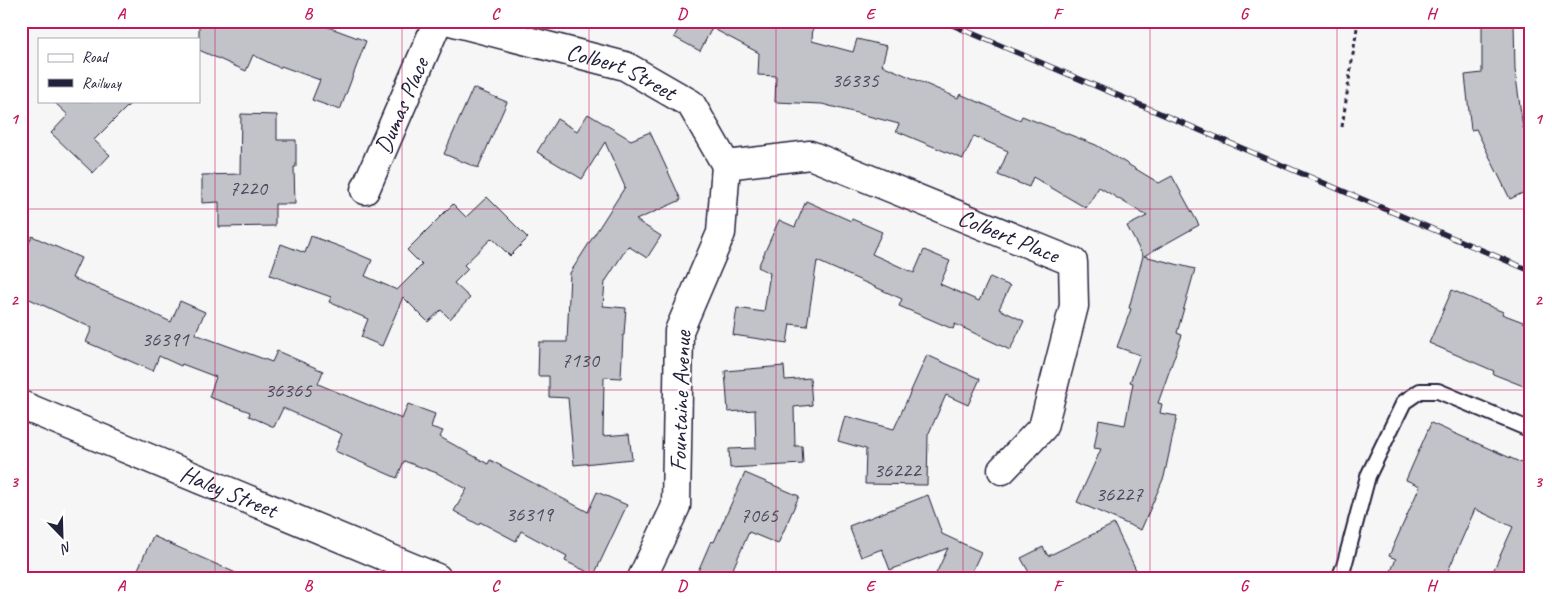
<svg xmlns="http://www.w3.org/2000/svg" width="1552" height="599" font-family="Caveat,sans-serif">
  <style>
    .building { fill: #c2c2c9; stroke: #22223b }
    .lines { fill: none; stroke-linecap: round; stroke-linejoin: round }
    .service-casing { stroke: #22223b; stroke-width: 18 }
    .minor-casing { stroke: #22223b; stroke-width: 31 }
    .tertiary-casing { stroke: #22223b; stroke-width: 31 }
    .path { stroke: #22223b; stroke-width: 3; stroke-dasharray: 4 4; stroke-linecap: butt }
    .service { stroke: #fff; stroke-width: 14 }
    .minor { stroke: #fff; stroke-width: 28 }
    .tertiary { stroke: #fff; stroke-width: 28 }
    .rail-casing { stroke: #22223b; stroke-width: 5.5 }
    .rail { stroke: #fff; stroke-width: 4; stroke-dasharray: 11; stroke-linecap: butt }
    .grid { fill: none; stroke: #c2185b; stroke-width: 1; stroke-opacity: 0.55 }
    .labels { text-anchor: middle; stroke-width: 4.5; stroke-linejoin: round; paint-order: stroke }
    .number-label { font-size: 21px; fill: #4a4a5e }
    .street-label { font-size: 24px; fill: #22223b; stroke: #fff }
    .neatline { fill: none; stroke: #c2185b; stroke-width: 2 }
    .grid-label { font-size: 16px; text-anchor: middle; font-weight: bold; fill: #c2185b }
  </style>
  <rect width="100%" height="100%" fill="#f6f6f7"/>
  <filter id="ink" filterUnits="userSpaceOnUse"><feTurbulence type="fractalNoise" baseFrequency=".02" numOctaves="2"/><feDisplacementMap in="SourceGraphic" scale="10" xChannelSelector="R" yChannelSelector="G"/><feConvolveMatrix kernelMatrix="1 2 1 2 8 2 1 2 1" color-interpolation-filters="sRGB"/></filter>
  <g filter="url(#ink)">
    <!-- building -->
    <path class="building" d="M 199,21 L 312,21 L 366,41 L 340,110 L 312,100 L 320,80 L 281,66 L 280,68 L 253,55 L 246,71 L 199,50 Z
      M 683,21 L 732,21 L 813,25 L 812,41 L 853,52 L 857,39 L 887,46 L 882,65 L 958,98 L 960,94 L 1020,120 L 1022,116 L 1096,145 L 1159,183 L 1172,176 L 1199,225 L 1144,256 L 1195,269 L 1177,333 L 1182,335 L 1158,403 L 1162,404 L 1160,413 L 1177,416 L 1164,477 L 1141,530 L 1077,502 L 1101,449 L 1094,448 L 1099,420 L 1125,425 L 1133,383 L 1130,382 L 1140,355 L 1117,347 L 1131,309 L 1129,308 L 1143,256 L 1127,226 L 1147,216 L 1099,187 L 1086,208 L 1033,177 L 1029,187 L 998,175 L 1008,151 L 974,136 L 963,159 L 896,131 L 899,124 L 822,104 L 775,102 L 776,76 L 758,75 L 759,53 L 712,28 L 700,51 L 674,37 Z
      M 1482,21 L 1514,21 L 1515,70 L 1523,128 L 1531,125 L 1531,189 L 1510,199 L 1476,129 L 1471,130 L 1465,75 L 1482,73 Z
      M 473,88 L 507,102 L 478,168 L 444,154 Z
      M 53,101 L 133,101 L 94,140 L 110,155 L 93,173 L 51,133 L 68,115 Z
      M 241,114 L 277,115 L 277,140 L 296,140 L 296,167 L 294,167 L 295,204 L 275,204 L 275,226 L 219,227 L 219,202 L 202,203 L 202,175 L 240,174 Z
      M 588,114 L 631,140 L 650,132 L 681,200 L 636,220 L 661,236 L 647,258 L 628,246 L 605,282 L 603,306 L 626,308 L 624,335 L 623,335 L 621,378 L 604,377 L 603,436 L 629,434 L 632,459 L 574,465 L 568,398 L 549,397 L 549,376 L 538,376 L 539,342 L 567,342 L 570,273 L 625,187 L 605,142 L 582,179 L 537,152 L 557,119 L 577,131 Z
      M 487,197 L 528,238 L 510,256 L 492,238 L 464,265 L 468,269 L 454,283 L 470,298 L 450,319 L 441,310 L 428,322 L 403,297 L 382,346 L 361,337 L 368,319 L 329,302 L 331,297 L 270,275 L 281,244 L 305,253 L 311,236 L 341,247 L 372,260 L 365,276 L 397,290 L 422,265 L 407,250 L 453,204 L 466,217 Z
      M 806,201 L 851,221 L 852,219 L 882,232 L 872,254 L 914,273 L 924,250 L 950,261 L 940,284 L 979,301 L 990,277 L 1010,286 L 999,309 L 1024,321 L 1010,350 L 955,324 L 953,329 L 899,306 L 902,299 L 817,261 L 807,326 L 790,324 L 787,343 L 733,335 L 737,308 L 764,312 L 770,273 L 758,267 L 779,220 L 795,227 Z
      M 32,236 L 81,258 L 72,278 L 135,304 L 135,305 L 171,322 L 180,301 L 205,312 L 195,334 L 272,362 L 277,351 L 323,371 L 318,384 L 402,419 L 408,404 L 435,414 L 431,427 L 443,431 L 440,437 L 488,464 L 490,460 L 588,512 L 597,492 L 627,505 L 594,575 L 565,561 L 567,556 L 521,531 L 516,541 L 480,522 L 479,525 L 454,511 L 467,489 L 437,473 L 404,461 L 397,478 L 335,451 L 342,434 L 283,408 L 274,427 L 249,416 L 250,412 L 209,397 L 216,377 L 182,364 L 181,366 L 159,356 L 153,371 L 86,342 L 92,328 L 21,295 L 21,261 Z
      M 1452,290 L 1503,312 L 1502,314 L 1531,325 L 1531,389 L 1493,374 L 1494,371 L 1429,343 Z
      M 927,355 L 980,379 L 968,405 L 946,395 L 928,435 L 927,485 L 865,484 L 866,449 L 838,441 L 845,416 L 894,429 Z
      M 784,366 L 785,380 L 810,378 L 812,405 L 794,407 L 795,446 L 802,446 L 803,464 L 730,468 L 729,449 L 756,448 L 755,410 L 728,412 L 725,371 Z
      M 1431,423 L 1531,467 L 1531,578 L 1490,578 L 1513,527 L 1475,509 L 1445,578 L 1388,578 L 1396,559 L 1389,556 L 1420,486 L 1406,480 Z
      M 745,473 L 799,496 L 778,544 L 749,532 L 729,578 L 695,578 L 711,541 L 714,542 Z
      M 928,495 L 942,534 L 981,552 L 969,578 L 934,578 L 948,548 L 890,570 L 882,549 L 861,557 L 849,526 Z
      M 1114,524 L 1140,578 L 1032,578 L 1021,558 L 1043,547 L 1048,556 Z
      M 153,536 L 247,578 L 134,578 Z"/>
    <g class="lines">
      <!-- service casing -->
      <g class="service-casing">
        <path id="service" d="M 1339,578 L 1344,566 L 1368,476 L 1404,402 L 1420,391 L 1438,391 L 1531,430"/>
      </g>
      <!-- minor casing -->
      <g class="minor-casing">
        <g id="minor">
          <path id="s1" d="M 450,21 L 625,66 L 691,104 L 726,165"/>
          <path id="s2" d="M 726,165 L 810,155 L 1073,262 L 1074,306 L 1043,427 L 1002,470"/>
          <path id="s3" d="M 365,190 L 438,21"/>
          <path d="M 642,578 L 676,506 L 679,331 L 721,233 L 726,165"/>
        </g>
      </g>
      <!-- tertiary casing -->
      <g class="tertiary-casing">
        <g id="tertiary">
          <path id="s4" d="M 21,405 L 437,578"/>
        </g>
      </g>
      <!-- path -->
      <path class="path" d="M 1342,127 L 1358,21"/>
      <!-- service -->
      <use href="#service" class="service"/>
      <!-- minor -->
      <use href="#minor" class="minor"/>
      <!-- tertiary -->
      <use href="#tertiary" class="tertiary"/>
      <!-- rail casing -->
      <g class="rail-casing">
        <path id="rail" d="M 943,21 L 1531,271"/>
      </g>
      <!-- rail -->
      <use href="#rail" class="rail"/>
    </g>
  </g>
  <!-- grid -->
  <path class="grid" d="M 215,21 L 215,578M 402,21 L 402,578M 589,21 L 589,578M 776,21 L 776,578M 963,21 L 963,578M 1150,21 L 1150,578M 1337,21 L 1337,578M 21,209 L 1531,209M 21,390 L 1531,390"/>
  <g class="labels">
    <!-- number labels -->
    <g class="number-label">
      <text x="855" y="87">36335</text>
      <text x="248" y="195">7220</text>
      <text x="165" y="346">36391</text>
      <text x="580" y="367">7130</text>
      <text x="288" y="397">36365</text>
      <text x="897" y="477">36222</text>
      <text x="1119" y="501">36227</text>
      <text x="529" y="521">36319</text>
      <text x="759" y="522">7065</text>
    </g>
    <!-- street labels -->
    <g class="street-label">
      <text dy="8" stroke="none"><textPath href="#s1" startOffset="179">Colbert Street</textPath></text>
      <text dy="8" stroke="none"><textPath href="#s3" startOffset="92">Dumas Place</textPath></text>
      <text dy="8" stroke="none"><textPath href="#s2" startOffset="299">Colbert Place</textPath></text>
      <text transform="translate(680 401) rotate(-88)" y="8">Fountaine Avenue</text>
      <text dy="8" stroke="none"><textPath href="#s4" startOffset="225">Haley Street</textPath></text>
    </g>
  </g>
  <!-- margin -->
  <rect width="1552" height="599" fill="none" stroke="#fff" stroke-width="55"/>
  <!-- legend -->
  <rect x="38" y="38" width="162" height="65" fill="#ffffff" stroke="#a7a7b1"/>
  <rect x="48" y="54" width="25" height="8" fill="#ffffff" stroke="#a7a7b1"/>
  <text x="82" y="62" font-size="15" fill="#22223b">Road</text>
  <rect x="48" y="79" width="25" height="8" fill="#22223b" stroke="#a7a7b1"/>
  <text x="82" y="88" font-size="15" fill="#22223b">Railway</text>
  <!-- north arrow -->
  <g transform="translate(62 536) rotate(157)" stroke="#ffffff" stroke-width="4" paint-order="stroke">
  <path d="M0-4L9 19L0 12L-9 19Z" fill="#22223b"/>
  <text y="-8" font-size="14" font-weight="bold" text-anchor="middle" fill="#22223b">N</text>
  </g>
  <rect x="28" y="28" width="1496" height="544" class="neatline"/>
  <g class="grid-label">
    <text x="121" y="19">A</text>
    <text x="308" y="19">B</text>
    <text x="495" y="19">C</text>
    <text x="682" y="19">D</text>
    <text x="870" y="19">E</text>
    <text x="1057" y="19">F</text>
    <text x="1244" y="19">G</text>
    <text x="1431" y="19">H</text>
    <text x="14" y="124">1</text>
    <text x="1538" y="124">1</text>
    <text x="14" y="305">2</text>
    <text x="1538" y="305">2</text>
    <text x="14" y="487">3</text>
    <text x="1538" y="487">3</text>
    <text x="121" y="591">A</text>
    <text x="308" y="591">B</text>
    <text x="495" y="591">C</text>
    <text x="682" y="591">D</text>
    <text x="870" y="591">E</text>
    <text x="1057" y="591">F</text>
    <text x="1244" y="591">G</text>
    <text x="1431" y="591">H</text>
  </g>
</svg>
